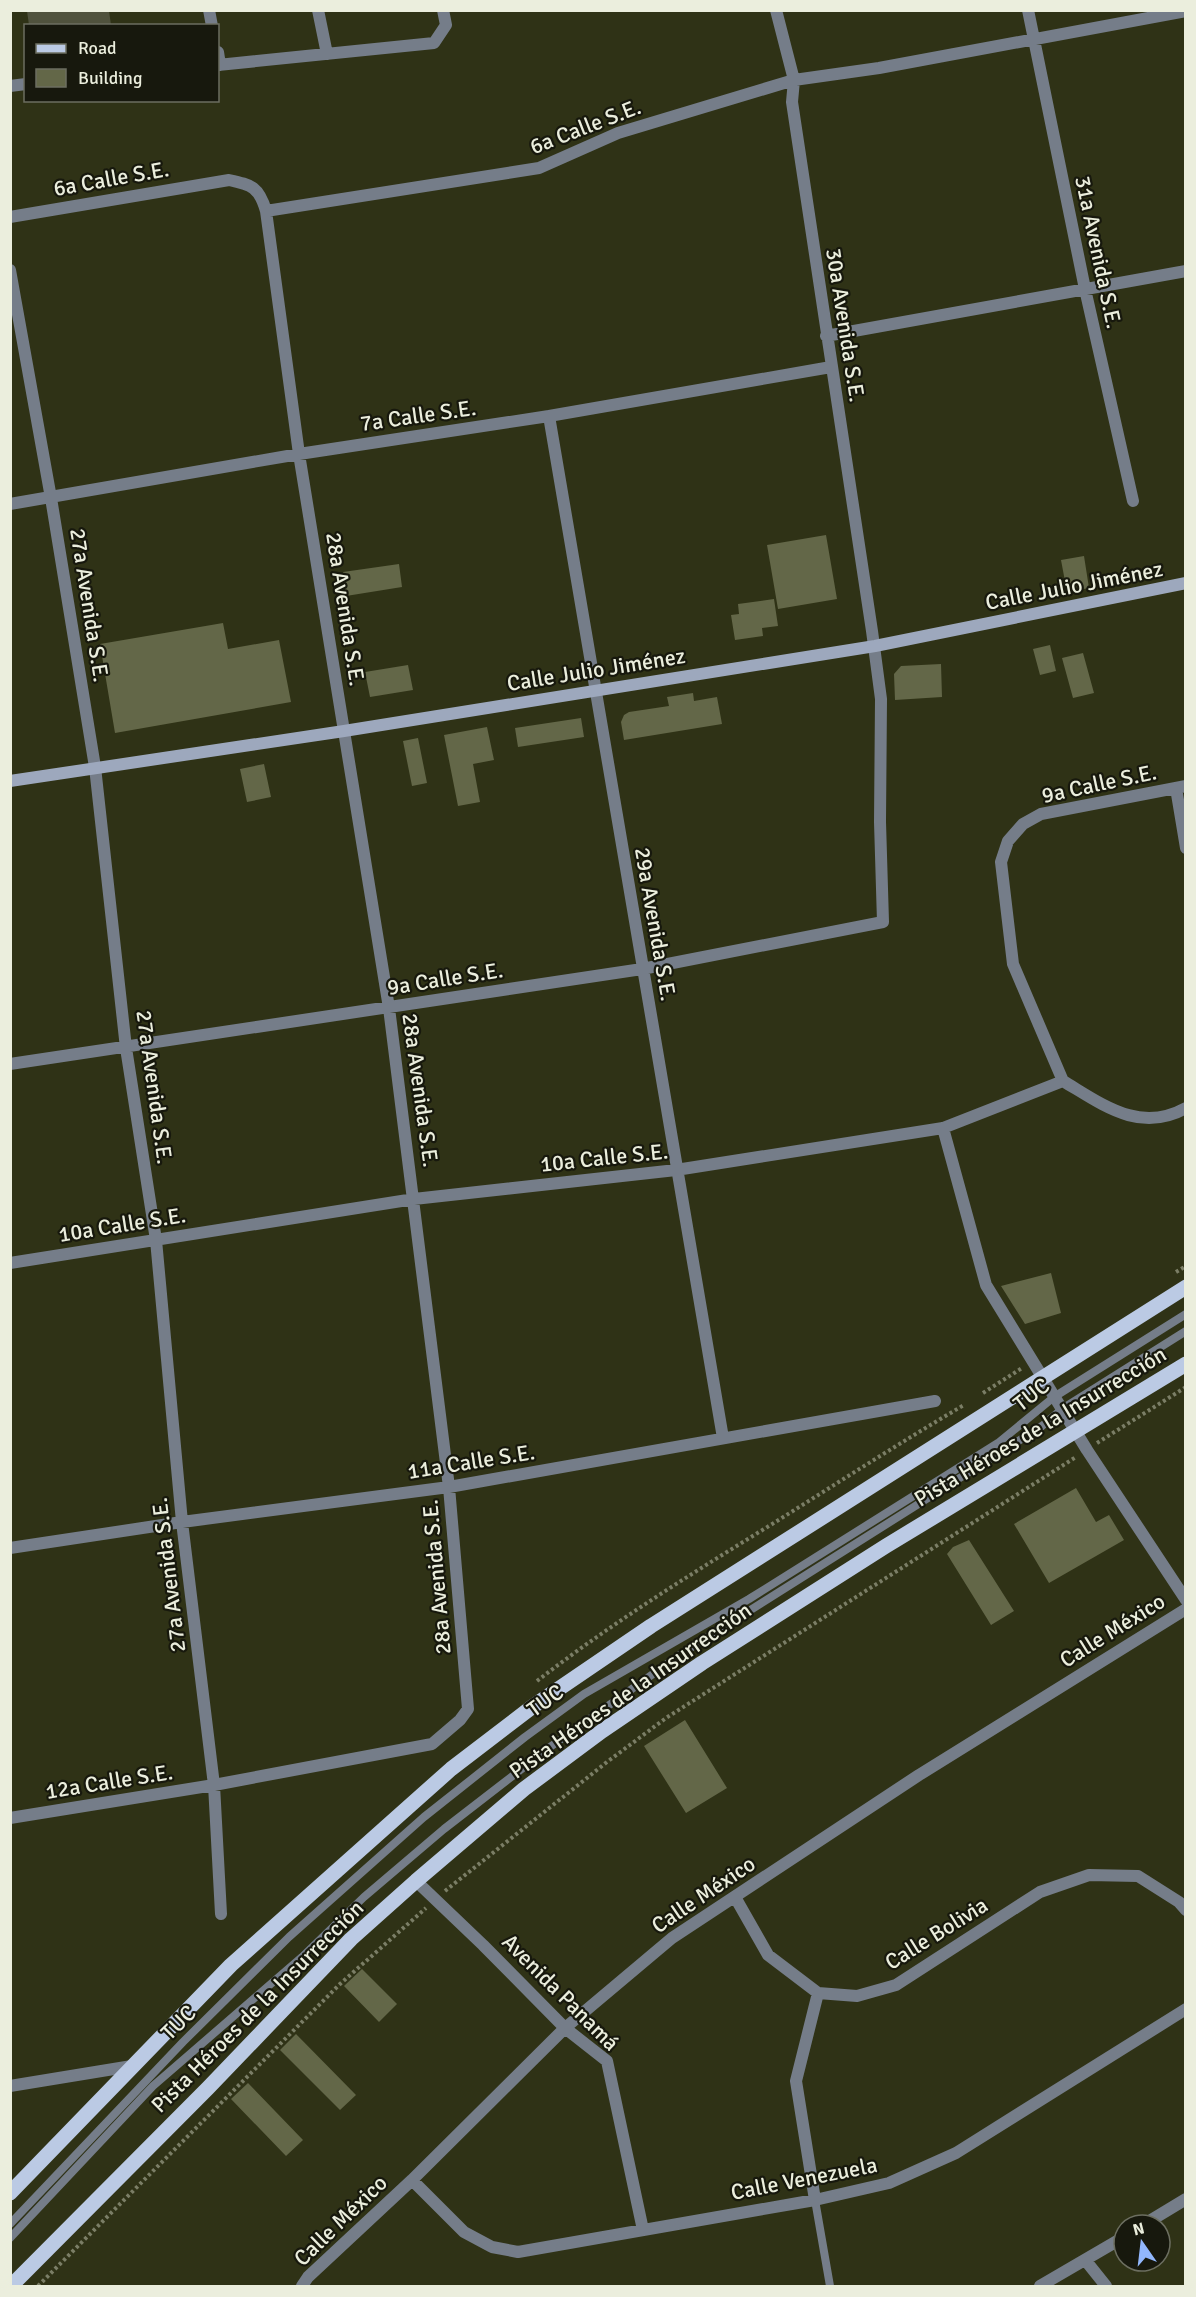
<svg xmlns="http://www.w3.org/2000/svg" width="1196" height="2297" font-family="Signika,sans-serif">
  <style>
    .green { fill: #50523d }
    .building { fill: #636748 }
    .lines { fill: none; stroke-linecap: round; stroke-linejoin: round }
    .path { stroke: #7b7e66; stroke-width: 4; stroke-dasharray: 3 3; stroke-linecap: butt }
    .service { stroke: #757d89; stroke-width: 8 }
    .minor { stroke: #757d89; stroke-width: 12 }
    .secondary { stroke: #9da8bd; stroke-width: 12 }
    .primary { stroke: #bbcae4; stroke-width: 15 }
    .labels { text-anchor: middle; stroke-width: 4.5; stroke-linejoin: round; paint-order: stroke }
    .street-label { font-size: 22px; fill: #ebeedd; stroke: #17180d }
  </style>
  <rect width="100%" height="100%" fill="#2f3216"/>
  <!-- green -->
  <path class="green" d="M 27,11 L 109,11 L 111,25 L 29,25 Z"/>
  <!-- building -->
  <path class="building" d="M 826,535 L 837,599 L 778,609 L 767,545 Z
    M 1084,556 L 1089,588 L 1067,592 L 1061,560 Z
    M 399,564 L 402,587 L 346,596 L 343,572 Z
    M 774,599 L 778,626 L 762,628 L 763,636 L 735,640 L 731,615 L 739,614 L 738,604 Z
    M 223,623 L 228,649 L 279,640 L 291,702 L 115,733 L 100,644 Z
    M 1050,645 L 1056,671 L 1040,675 L 1033,649 Z
    M 1083,653 L 1094,693 L 1073,698 L 1062,658 Z
    M 941,664 L 942,697 L 895,700 L 894,674 L 901,666 Z
    M 408,665 L 413,690 L 370,697 L 365,672 Z
    M 693,693 L 694,701 L 717,697 L 722,724 L 624,740 L 621,722 L 624,715 L 629,712 L 669,706 L 667,697 Z
    M 581,718 L 584,737 L 518,747 L 515,728 Z
    M 487,727 L 494,760 L 473,764 L 480,802 L 458,806 L 444,735 Z
    M 418,738 L 427,783 L 412,786 L 403,741 Z
    M 264,764 L 271,797 L 247,802 L 240,769 Z
    M 1051,1273 L 1061,1313 L 1025,1324 L 1001,1286 Z
    M 1076,1488 L 1096,1522 L 1109,1515 L 1124,1540 L 1049,1583 L 1014,1524 Z
    M 969,1540 L 1014,1611 L 991,1625 L 947,1554 L 953,1547 Z
    M 685,1720 L 727,1788 L 686,1813 L 644,1746 Z
    M 362,1969 L 397,2004 L 379,2022 L 344,1986 Z
    M 296,2034 L 356,2095 L 340,2110 L 280,2050 Z
    M 248,2083 L 303,2140 L 286,2156 L 231,2099 Z"/>
  <g class="lines">
    <!-- path -->
    <path class="path" d="M 1176,1272 L 1186,1266
      M 983,1393 L 1022,1368
      M 1097,1443 L 1186,1387
      M 537,1681 C 613,1622 696,1571 777,1521 C 839,1482 901,1442 964,1405
      M 445,1891 L 607,1762 L 666,1718 L 1076,1457
      M 38,2286 L 340,1984 L 426,1908"/>
    <!-- service -->
    <path class="service" d="M 815,2200 L 830,2286
      M 10,2224 L 183,2042 L 289,1937 L 424,1817 L 525,1737 L 584,1694 L 749,1599 L 998,1443 L 1054,1397 L 1186,1314
      M 10,2238 L 153,2086 L 302,1957 L 364,1897 L 444,1829 L 550,1747 L 684,1652 L 1042,1426 L 1062,1409 L 1186,1331"/>
    <!-- minor -->
    <path class="minor" d="M 209,10 L 212,26
      M 318,10 L 327,54
      M 1028,10 L 1085,289 L 1133,501
      M 218,52 L 220,65
      M 218,65 L 434,43 L 446,25 L 443,10
      M 10,86 L 26,84
      M 266,211 L 539,168 L 618,133 L 794,80 L 879,68 L 1186,11
      M 10,217 L 229,180 C 252,185 259,187 266,211 L 299,454 L 389,1008 L 449,1487 L 468,1709 L 460,1720 L 432,1744 L 214,1785 L 10,1818
      M 10,270 L 51,498 L 95,767 L 126,1048 L 156,1240 L 182,1522 L 214,1785 L 221,1914
      M 826,336 L 1186,271
      M 549,416 L 723,1438
      M 10,504 L 299,454 L 549,416 L 831,367
      M 1176,788 L 1186,848
      M 10,1064 L 642,969 L 883,922 L 880,822 L 881,699 L 872,631 L 792,102 L 794,80 L 776,10
      M 1063,1081 L 1013,964 L 1001,862 L 1008,841 L 1023,824 L 1041,814 L 1186,786
      M 1063,1081 C 1102,1104 1139,1134 1186,1108
      M 943,1128 L 986,1285 L 1087,1450 L 1186,1600
      M 10,1263 L 414,1199 L 676,1170 L 943,1128 L 1063,1081
      M 10,1548 L 182,1522 L 449,1487 L 935,1401
      M 416,1881 L 483,1945 L 565,2028 L 607,2061 L 643,2230
      M 735,1897 L 768,1955 L 818,1993 L 857,1996 L 896,1985 L 1040,1892 L 1089,1875 L 1138,1876 L 1179,1902 L 1186,1910
      M 10,2086 L 132,2066
      M 412,2180 L 464,2232 L 492,2247 L 518,2252 L 815,2200 L 889,2183 L 956,2153 L 1186,2009
      M 815,2200 L 796,2081 L 818,1993
      M 1143,2225 L 1186,2199
      M 1086,2261 L 1106,2286
      M 302,2286 L 308,2277 L 412,2180 L 565,2028 L 672,1938 L 919,1775 L 1186,1609
      M 1040,2286 L 1124,2237"/>
    <!-- secondary -->
    <path class="secondary" d="M 10,781 L 344,731 L 875,646 L 1186,583"/>
    <!-- primary -->
    <path class="primary" d="M 10,2193 L 231,1965 L 451,1769 L 532,1707 L 651,1626 L 1186,1287
      M 11,2286 L 208,2088 L 351,1939 L 416,1881 L 524,1789 L 602,1731 L 702,1663 L 886,1546 L 1186,1364"/>
  </g>
  <g class="labels">
    <!-- street labels -->
    <g class="street-label">
      <text transform="translate(585 126) rotate(-21)" y="8">6a Calle S.E.</text>
      <text transform="translate(111 178) rotate(-10)" y="8">6a Calle S.E.</text>
      <text transform="translate(1099 252) rotate(78)" y="8">31a Avenida S.E.</text>
      <text transform="translate(846 325) rotate(81)" y="8">30a Avenida S.E.</text>
      <text transform="translate(418 415) rotate(-8)" y="8">7a Calle S.E.</text>
      <text transform="translate(1074 585) rotate(-11)" y="8">Calle Julio Jiménez</text>
      <text transform="translate(90 605) rotate(81)" y="8">27a Avenida S.E.</text>
      <text transform="translate(346 609) rotate(81)" y="8">28a Avenida S.E.</text>
      <text transform="translate(596 669) rotate(-9)" y="8">Calle Julio Jiménez</text>
      <text transform="translate(1099 783) rotate(-12)" y="8">9a Calle S.E.</text>
      <text transform="translate(656 924) rotate(80)" y="8">29a Avenida S.E.</text>
      <text transform="translate(445 978) rotate(-9)" y="8">9a Calle S.E.</text>
      <text transform="translate(155 1087) rotate(82)" y="8">27a Avenida S.E.</text>
      <text transform="translate(421 1090) rotate(82)" y="8">28a Avenida S.E.</text>
      <text transform="translate(604 1157) rotate(-6)" y="8">10a Calle S.E.</text>
      <text transform="translate(122 1224) rotate(-9)" y="8">10a Calle S.E.</text>
      <text transform="translate(1031 1394) rotate(-38)" y="8">TUC</text>
      <text transform="translate(1040 1426) rotate(-31)" y="8">Pista Héroes de la Insurrección</text>
      <text transform="translate(471 1461) rotate(-9)" y="8">11a Calle S.E.</text>
      <text transform="translate(168 1575) rotate(-97)" y="8">27a Avenida S.E.</text>
      <text transform="translate(436 1577) rotate(-95)" y="8">28a Avenida S.E.</text>
      <text transform="translate(1112 1630) rotate(-32)" y="8">Calle México</text>
      <text transform="translate(630 1690) rotate(-35)" y="8">Pista Héroes de la Insurrección</text>
      <text transform="translate(545 1700) rotate(-36)" y="8">TUC</text>
      <text transform="translate(109 1781) rotate(-9)" y="8">12a Calle S.E.</text>
      <text transform="translate(703 1894) rotate(-34)" y="8">Calle México</text>
      <text transform="translate(936 1933) rotate(-32)" y="8">Calle Bolivia</text>
      <text transform="translate(561 1992) rotate(45)" y="8">Avenida Panamá</text>
      <text transform="translate(257 2006) rotate(-45)" y="8">Pista Héroes de la Insurrección</text>
      <text transform="translate(178 2022) rotate(-45)" y="8">TUC</text>
      <text transform="translate(804 2178) rotate(-11)" y="8">Calle Venezuela</text>
      <text transform="translate(340 2220) rotate(-44)" y="8">Calle México</text>
    </g>
  </g>
  <!-- border -->
  <rect width="1196" height="2297" fill="none" stroke="#ebeedd" stroke-width="24"/>
  <!-- legend -->
  <rect x="24" y="24" width="195" height="78" fill="#17180d" stroke="#6c6e60" stroke-width="1.5"/>
  <rect x="36" y="44" width="30" height="9" fill="#bbcae4" stroke="#6c6e60" stroke-width="1.5"/>
  <text x="78" y="54" font-size="18" fill="#ebeedd">Road</text>
  <rect x="36" y="69" width="30" height="18" fill="#636748" stroke="#6c6e60" stroke-width="1.5"/>
  <text x="78" y="84" font-size="18" fill="#ebeedd">Building</text>
  <!-- north arrow -->
  <g transform="translate(1142 2243) rotate(346)"><circle r="28" fill="#17180d" stroke="#6c6e60" stroke-width="1.5"/>
  <path d="M0-4.5L10 22L0 15L-10 22Z" fill="#92b7fd"/>
  <text y="-9" font-size="16" font-weight="bold" text-anchor="middle" fill="#ebeedd">N</text>
  </g>
</svg>
